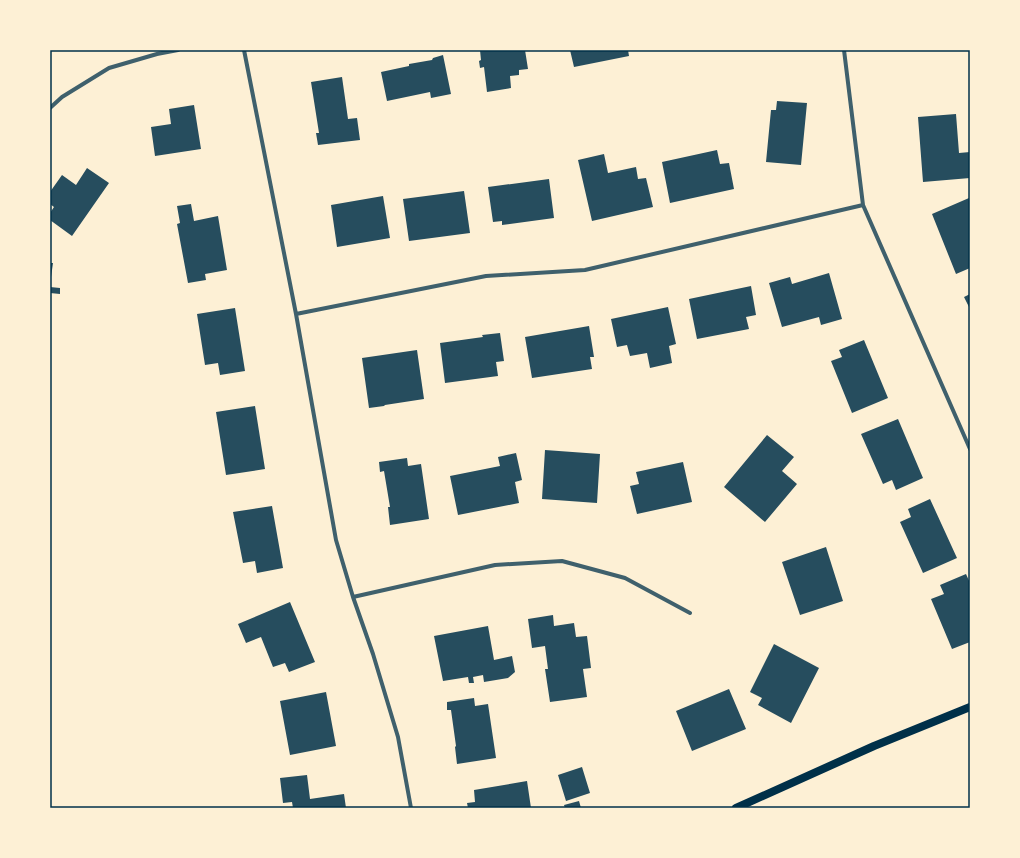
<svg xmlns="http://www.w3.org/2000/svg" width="1020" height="858" font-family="Jost,sans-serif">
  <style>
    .building { fill: #264d5e }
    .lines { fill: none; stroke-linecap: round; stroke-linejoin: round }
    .minor { stroke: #3f606c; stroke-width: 4 }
    .secondary { stroke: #003049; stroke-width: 8 }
    .neatline { fill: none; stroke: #003049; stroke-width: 1.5 }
  </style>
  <rect width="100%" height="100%" fill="#fdf0d5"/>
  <!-- building -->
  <path class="building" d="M 480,50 L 525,50 L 528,69 L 519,70 L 519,75 L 510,76 L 511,88 L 487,92 L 484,67 L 480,68 L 479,61 L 481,60 Z
    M 570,50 L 628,50 L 629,56 L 574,67 Z
    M 443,55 L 451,94 L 431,98 L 430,92 L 387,101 L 381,72 L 409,66 L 409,64 L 432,60 L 433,58 Z
    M 342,77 L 348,119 L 357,118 L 360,140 L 318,145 L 316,133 L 319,133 L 311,82 Z
    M 777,101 L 807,103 L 801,165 L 766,162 L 771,110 L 776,110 Z
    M 194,105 L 201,149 L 155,156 L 151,127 L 171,124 L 169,109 Z
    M 956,114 L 959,153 L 970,152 L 970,178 L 923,182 L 918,117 Z
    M 717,150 L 720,164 L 729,163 L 734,189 L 670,203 L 662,162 Z
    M 604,154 L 608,173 L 636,167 L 638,179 L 646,178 L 653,207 L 592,221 L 578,160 Z
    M 87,168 L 109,183 L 72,236 L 50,220 L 50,213 L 54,207 L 50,204 L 50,192 L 62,175 L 76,185 Z
    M 549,179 L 554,218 L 502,225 L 502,221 L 493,222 L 488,187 Z
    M 464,191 L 470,233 L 409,241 L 403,199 Z
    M 383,196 L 390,238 L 337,247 L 331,205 Z
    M 969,198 L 970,201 L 970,268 L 956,274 L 932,214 Z
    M 191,204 L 194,221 L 218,216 L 227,270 L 205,274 L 206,280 L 188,283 L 177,224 L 180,223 L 177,206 Z
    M 50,263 L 53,263 L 51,277 L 50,277 Z
    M 829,273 L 842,319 L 821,325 L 819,317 L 782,327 L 769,283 L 790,277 L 792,284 Z
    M 751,286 L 756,315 L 746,317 L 749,329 L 697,339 L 689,299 Z
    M 50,287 L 60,288 L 60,294 L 50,293 Z
    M 970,294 L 970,309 L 964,297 Z
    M 668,307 L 676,344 L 669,346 L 672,363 L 650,368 L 647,353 L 630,356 L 627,345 L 617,347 L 611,319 Z
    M 235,308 L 245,371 L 220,375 L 218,363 L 205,365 L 197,314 Z
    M 589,326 L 594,357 L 590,357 L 592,369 L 532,378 L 525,337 Z
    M 500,333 L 504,361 L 496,362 L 498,376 L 445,383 L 440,343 L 483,337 L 482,335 Z
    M 864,340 L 888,398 L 852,413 L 831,361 L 842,357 L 839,350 Z
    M 417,350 L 424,399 L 385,405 L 384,406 L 369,408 L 362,358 Z
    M 255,406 L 265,469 L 226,475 L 216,412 Z
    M 898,419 L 923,478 L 896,490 L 892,480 L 883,484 L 861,434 Z
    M 767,435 L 794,457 L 782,471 L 797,484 L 765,522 L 724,487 Z
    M 545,450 L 600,454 L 597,503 L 542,499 Z
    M 516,453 L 522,480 L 515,482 L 519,503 L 458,515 L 450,476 L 500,466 L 498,457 Z
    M 407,458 L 408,466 L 421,464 L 429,519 L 390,525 L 388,507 L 390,507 L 384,471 L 380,472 L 379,462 Z
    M 683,462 L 692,502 L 637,514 L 630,486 L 639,484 L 636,472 Z
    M 930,499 L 957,558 L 923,573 L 900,522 L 911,517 L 908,509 Z
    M 272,506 L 283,568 L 257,573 L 255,561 L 243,563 L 233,512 Z
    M 826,547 L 843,601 L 800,615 L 782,562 Z
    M 966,574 L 970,583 L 970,642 L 952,649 L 931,599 L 944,594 L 940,585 Z
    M 290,602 L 315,662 L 289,672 L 285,663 L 273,667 L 261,637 L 246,643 L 238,624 Z
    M 553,615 L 554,626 L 574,623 L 576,637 L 587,636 L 591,668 L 583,669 L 587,697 L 550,702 L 545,669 L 548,669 L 545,646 L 532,648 L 528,619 Z
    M 488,626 L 494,660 L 512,656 L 515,672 L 508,678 L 484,682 L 483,675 L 473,677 L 474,683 L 469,683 L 468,677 L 443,681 L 434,636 Z
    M 774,644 L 819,668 L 791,723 L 758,705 L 762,698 L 750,692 Z
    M 729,689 L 746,729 L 692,751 L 676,711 Z
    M 326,692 L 336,746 L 290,755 L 280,701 Z
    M 474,698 L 475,706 L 488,704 L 496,758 L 457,764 L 455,747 L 456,746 L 451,710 L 447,710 L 447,702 Z
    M 582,767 L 590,793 L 566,801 L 558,775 Z
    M 307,775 L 310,799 L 344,794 L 346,808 L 293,808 L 292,802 L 283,803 L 280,778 Z
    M 527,781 L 531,808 L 468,808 L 467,803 L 475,802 L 474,790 Z
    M 579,801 L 581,808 L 565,808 L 564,805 Z"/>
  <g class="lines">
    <!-- minor -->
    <path class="minor" d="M 244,50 L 296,314 L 336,540 L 353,597 L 373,654 L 398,737 L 411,808
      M 844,50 L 863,205 L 970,449
      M 50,108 L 62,97 L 109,68 L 157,54 L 178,50
      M 296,314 L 486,276 L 585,270 L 863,205
      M 353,597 L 495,565 L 562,561 L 625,578 L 690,613"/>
    <!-- secondary -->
    <path class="secondary" d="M 736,808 L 874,746 L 970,707"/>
  </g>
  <!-- border -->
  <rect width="1020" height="858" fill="none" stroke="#fdf0d5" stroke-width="102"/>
  <rect x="51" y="51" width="918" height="756" class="neatline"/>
</svg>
